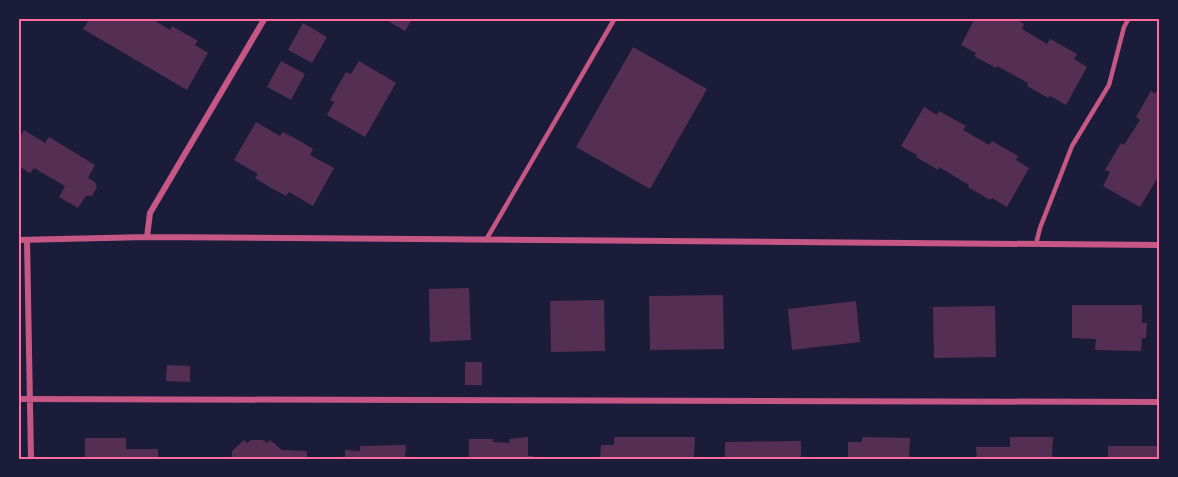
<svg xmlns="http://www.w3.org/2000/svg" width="1178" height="477" font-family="Poppins,sans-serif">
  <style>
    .building { fill: #542f53 }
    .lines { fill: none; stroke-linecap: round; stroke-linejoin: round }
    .service { stroke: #c65784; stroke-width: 4.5 }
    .minor { stroke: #c65784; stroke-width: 6 }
    .neatline { fill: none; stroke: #ff6b9d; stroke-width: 2 }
  </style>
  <rect width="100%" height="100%" fill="#1b1b3a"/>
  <!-- building -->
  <path class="building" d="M 90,18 L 150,18 L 170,30 L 172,26 L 198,41 L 195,45 L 208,53 L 187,90 L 83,29 Z
    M 383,18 L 413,18 L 405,31 Z
    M 975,18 L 1014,18 L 1024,24 L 1022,29 L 1047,44 L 1050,39 L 1077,54 L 1074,59 L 1087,67 L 1066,105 L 1050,96 L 1048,98 L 1027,86 L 1028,83 L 997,66 L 996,68 L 974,56 L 976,53 L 961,45 Z
    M 303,23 L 327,37 L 312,63 L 288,50 Z
    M 633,47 L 707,89 L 650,189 L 576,147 Z
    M 281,61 L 305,74 L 291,100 L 267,87 Z
    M 359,61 L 396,83 L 365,137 L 327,115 L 334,102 L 330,100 L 346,72 L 351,74 Z
    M 1160,85 L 1160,174 L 1140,207 L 1103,186 L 1110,172 L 1105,170 L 1121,143 L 1124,145 L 1140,120 L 1136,117 L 1151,91 L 1155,94 Z
    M 924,107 L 937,115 L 939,111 L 966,126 L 963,130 L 989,145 L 992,141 L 1018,156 L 1016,160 L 1029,168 L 1007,207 L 992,198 L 990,200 L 968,187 L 969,185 L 939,167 L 938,170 L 916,157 L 917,155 L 901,146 Z
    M 256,122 L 280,136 L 283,132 L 298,140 L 313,149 L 310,155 L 334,168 L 313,206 L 289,192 L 286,196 L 271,188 L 255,178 L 258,174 L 234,160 Z
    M 24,130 L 45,143 L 49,137 L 95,165 L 88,178 L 95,182 L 97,187 L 92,196 L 86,196 L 78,208 L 59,197 L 65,186 L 34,168 L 30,173 L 18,166 L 18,141 Z
    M 469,288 L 471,340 L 430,342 L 429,289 Z
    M 723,295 L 724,349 L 650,350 L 649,296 Z
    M 604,300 L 605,351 L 551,352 L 550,301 Z
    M 856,301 L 860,342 L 792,350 L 788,309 Z
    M 1072,305 L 1142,305 L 1142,323 L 1147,323 L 1146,338 L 1142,338 L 1141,351 L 1095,350 L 1096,339 L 1072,338 Z
    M 995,306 L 996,357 L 934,358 L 933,307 Z
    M 465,362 L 482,362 L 482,385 L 465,385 Z
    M 167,365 L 190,366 L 190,382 L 166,381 Z
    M 528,437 L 528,456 L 533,456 L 533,459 L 469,459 L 469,439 L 493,439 L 493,442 L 510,443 L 509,439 Z
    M 614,437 L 695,437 L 694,459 L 600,459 L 601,445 L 614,445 Z
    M 862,437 L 910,438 L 909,459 L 848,459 L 848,442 L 862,442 Z
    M 1010,437 L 1053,437 L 1052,456 L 1056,459 L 977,459 L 976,447 L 1010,447 Z
    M 85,438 L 126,438 L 126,449 L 158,449 L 158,459 L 85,459 Z
    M 244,440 L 247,443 L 251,440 L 263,440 L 267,443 L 270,440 L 282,450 L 307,451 L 307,459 L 232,459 L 232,451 Z
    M 801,441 L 801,459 L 725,459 L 725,442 Z
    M 406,445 L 405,459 L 345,459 L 345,450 L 360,451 L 360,446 Z
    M 1108,446 L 1160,446 L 1160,459 L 1108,459 Z"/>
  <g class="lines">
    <!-- service -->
    <path class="service" d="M 486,240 L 615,18
      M 1036,244 L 1040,228 L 1072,146 L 1109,85 L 1124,27 L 1129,18"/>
    <!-- minor -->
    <path class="minor" d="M 147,237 L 150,213 L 265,18
      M 18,240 L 147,237 L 1160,245
      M 27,240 L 31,459
      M 18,399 L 1160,402"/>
  </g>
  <!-- border -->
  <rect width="1178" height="477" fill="none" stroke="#1b1b3a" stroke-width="39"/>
  <rect x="20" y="20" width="1138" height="438" class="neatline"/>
</svg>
